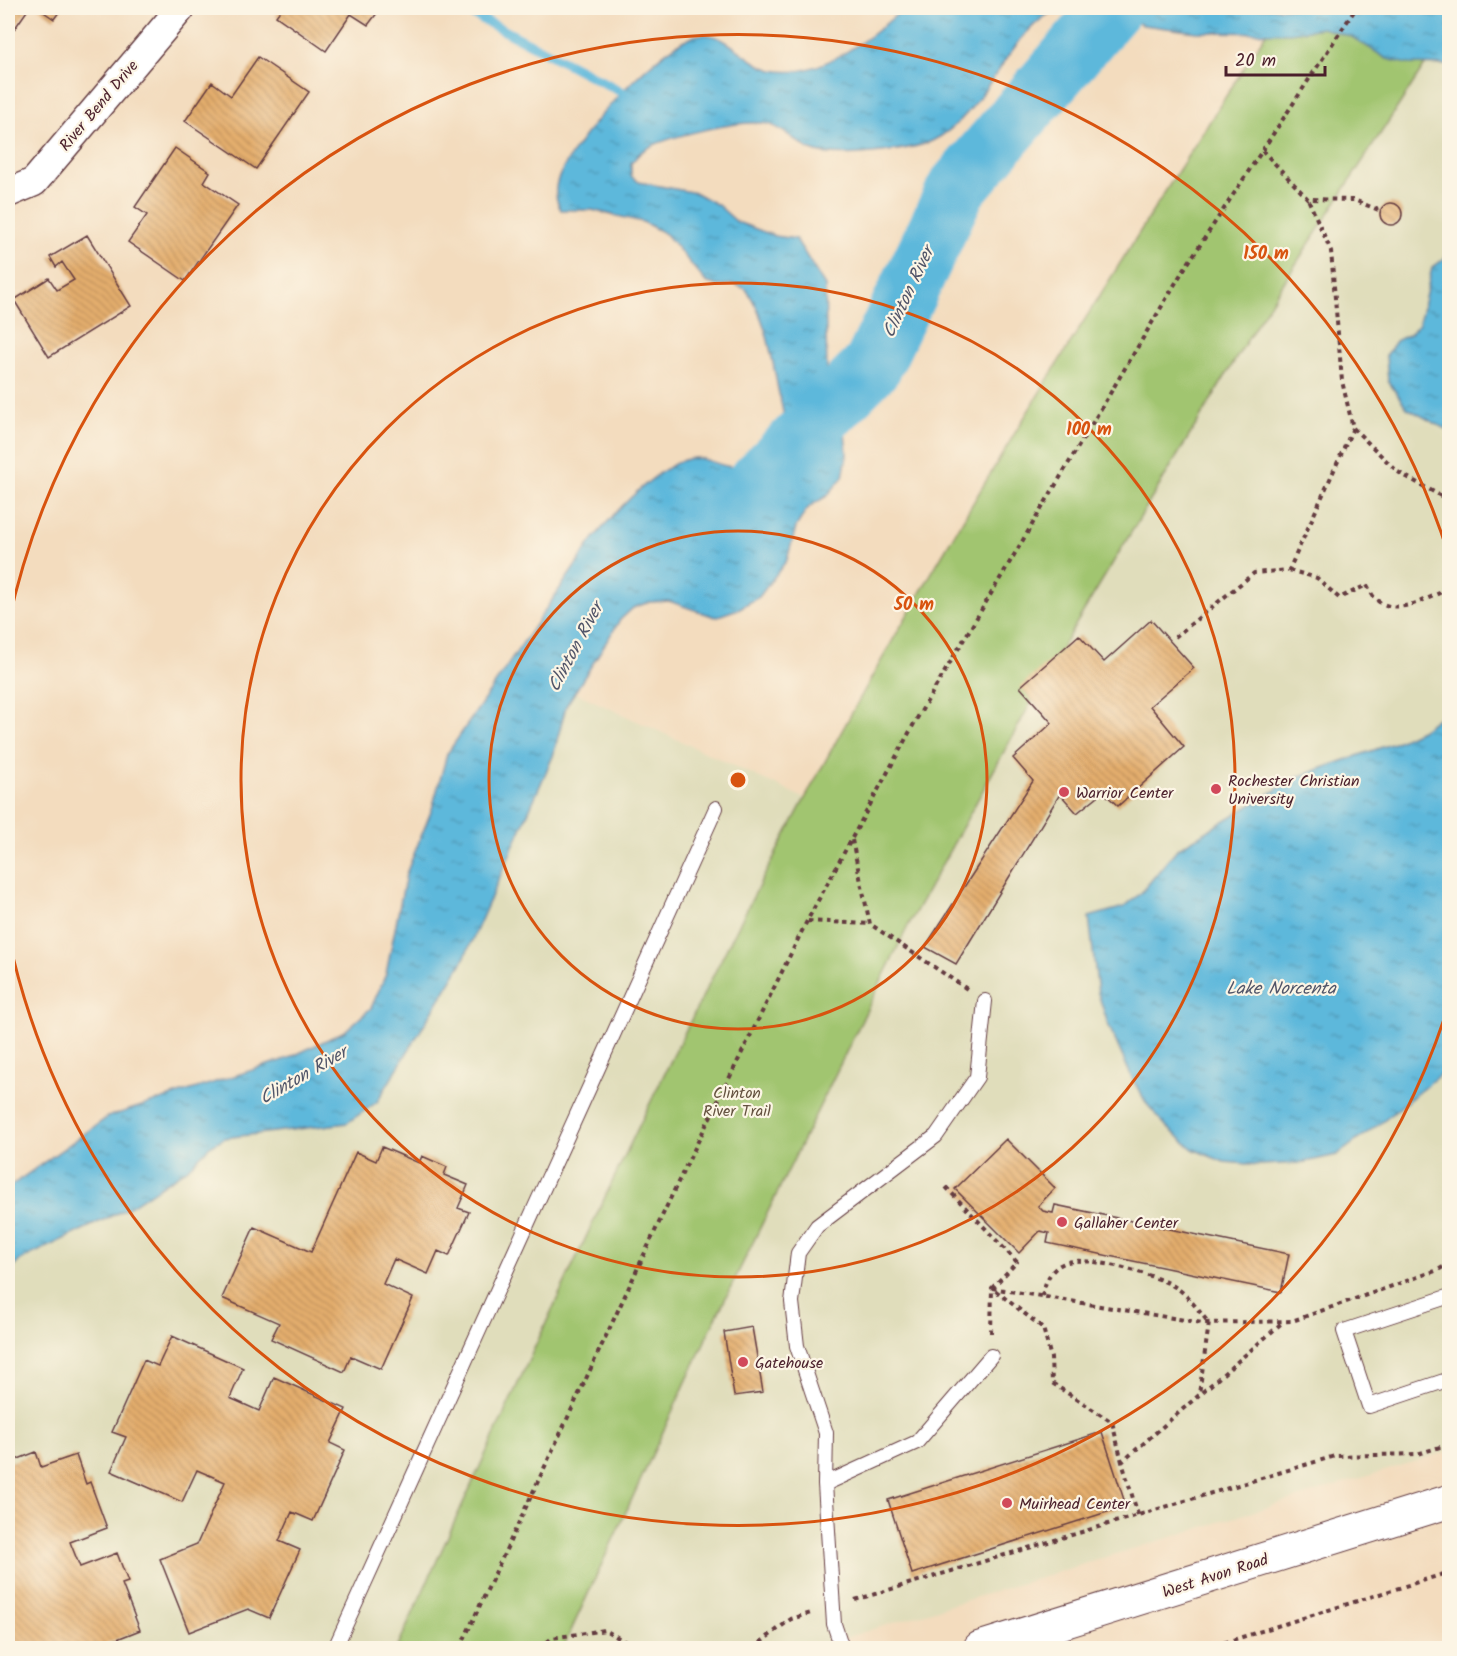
<svg xmlns="http://www.w3.org/2000/svg" width="1457" height="1656" font-family="Kalam,sans-serif">
  <style>
    .built { fill: #e0ddbb }
    .park { fill: #a1c56f; stroke: #76724d; stroke-width: 1.5 }
    .water { fill: url(#water-ripples); stroke: #546c83; stroke-width: 1.5 }
    .lines { fill: none; stroke-linecap: round; stroke-linejoin: round }
    .stream { stroke: #5db8db; stroke-width: 10 }
    .river { stroke: #5db8db; stroke-width: 60 }
    .building { fill: url(#building-back-hatch) }
    .lane-casing { stroke: #633b41; stroke-width: 16 }
    .street-casing { stroke: #633b41; stroke-width: 31 }
    .secondary-casing { stroke: #633b41; stroke-width: 35 }
    .path { stroke: #633b41; stroke-width: 4; stroke-dasharray: 4.5 4.5; stroke-linecap: butt }
    .lane { stroke: #fff; stroke-width: 14 }
    .street { stroke: #fff; stroke-width: 28 }
    .secondary { stroke: #fff; stroke-width: 33 }
    .ring { fill: none; stroke: #d8530f; stroke-width: 3 }
    .poi-dot { fill: #d1495b; stroke: #fcf5e5; stroke-width: 2 }
    .labels { text-anchor: middle; stroke-width: 4.5; stroke-linejoin: round; paint-order: stroke }
    .street-label { font-size: 16px; fill: #4a1f2b; stroke: #fcf5e5 }
    .poi-label { font-size: 16px; fill: #4a1f2b; stroke: #fcf5e5; text-anchor: start }
    .park-label { font-size: 16px; fill: #64513f; stroke: #fcf5e5 }
    .water-label { font-size: 18px; font-style: italic; fill: #515569; stroke: #fcf5e5 }
    .centre { fill: #d8530f; stroke: #fcf5e5; stroke-width: 3 }
    .ring-label { font-size: 18px; text-anchor: middle; font-weight: bold; fill: #d8530f; stroke: #fcf5e5; stroke-width: 4.5; stroke-linejoin: round; paint-order: stroke }
  </style>
  <defs>
    <pattern id="water-ripples" width="26" height="14" patternUnits="userSpaceOnUse" patternTransform="scale(1.5)"><rect width="26" height="14" fill="#5db8db"/><path d="M2 4q2-2 4 0t4 0M15 11q2-2 4 0t4 0" fill="none" stroke="#4f95b2"/></pattern>
    <pattern id="building-back-hatch" width="6" height="6" patternUnits="userSpaceOnUse" patternTransform="scale(1.5)"><rect width="6" height="6" fill="#e4ae6d"/><path d="M-1 5l2 2M0 0l6 6M5-1l2 2" fill="none" stroke="#bb8d5a"/></pattern>
  </defs>
  <rect width="100%" height="100%" fill="#fcf5e5"/>
  <filter id="ink" filterUnits="userSpaceOnUse"><feTurbulence type="fractalNoise" baseFrequency=".0167" numOctaves="2"/><feDisplacementMap in="SourceGraphic" scale="12" xChannelSelector="R" yChannelSelector="G"/><feConvolveMatrix kernelMatrix="1 2 1 2 8 2 1 2 1" color-interpolation-filters="sRGB"/></filter>
  <filter id="wash" filterUnits="userSpaceOnUse"><feTurbulence type="fractalNoise" baseFrequency=".008" numOctaves="4" result="noise"/><feDisplacementMap in="SourceGraphic" scale="24" xChannelSelector="R" yChannelSelector="G"/><feGaussianBlur stdDeviation="1.35" result="paint"/><feColorMatrix in="noise" values="0 0 0 0 0 0 0 0 0 0 0 0 0 0 0 0 0 1.4 0 .05"/><feComposite in="paint" operator="in"/></filter>
  <g filter="url(#wash)">
    <rect width="100%" height="100%" fill="#f3dcbe"/>
    <!-- built -->
    <path class="built" d="M 1449,28 L 1449,1451 L 812,1648 L 563,1648 L 710,1330 L 908,926 L 1059,652 L 1255,327 Z
      M 574,692 L 806,799 L 672,1059 L 569,1271 L 397,1648 L 8,1648 L 8,1274 L 20,1260 L 128,1208 L 188,1168 L 210,1146 L 224,1138 L 327,1126 L 377,1102 L 404,1055 Z"/>
    <!-- park -->
    <path class="park" d="M 1449,8 L 1449,28 L 1255,327 L 1059,652 L 908,926 L 710,1330 L 563,1648 L 397,1648 C 518,1383 638,1116 774,857 C 925,568 1100,292 1276,18 Z"/>
    <!-- water -->
    <path class="water" d="M 904,8 L 1060,8 C 1007,29 987,115 932,141 C 911,151 832,160 811,150 C 797,143 783,128 768,124 C 743,118 665,137 644,150 C 639,153 635,159 631,163 L 631,176 L 639,182 L 696,193 L 718,205 L 737,222 L 775,236 L 796,239 L 825,286 L 827,371 L 845,432 L 847,456 L 843,477 L 827,496 L 810,506 L 805,512 L 796,527 L 787,560 L 759,597 L 738,609 L 715,617 L 669,601 L 649,602 L 633,608 L 620,620 L 566,706 L 553,756 L 463,961 L 377,1102 L 347,1123 L 224,1138 L 210,1146 L 188,1168 L 128,1208 L 20,1260 L 8,1274 L 8,1188 L 108,1117 L 289,1058 L 345,1031 L 371,1008 L 386,974 L 406,874 L 432,809 L 447,754 L 580,559 C 594,531 662,458 695,458 C 705,458 716,464 726,466 C 745,470 772,469 788,458 C 789,434 783,412 778,389 C 771,353 767,320 746,289 L 734,284 L 718,286 L 706,282 L 666,234 L 643,222 L 592,210 L 561,210 C 556,201 554,190 558,179 C 575,138 650,54 691,37 C 719,25 741,57 764,67 C 811,87 872,37 904,8 Z
      M 1100,8 L 1449,8 L 1449,65 L 1408,64 L 1387,59 L 1352,37 L 1322,28 L 1290,33 L 1197,32 L 1143,25 Z
      M 1449,255 L 1449,431 L 1407,408 L 1388,381 L 1386,356 L 1396,341 L 1410,334 L 1419,324 L 1432,268 Z
      M 1449,710 L 1449,1067 L 1386,1119 L 1337,1155 L 1300,1163 L 1260,1165 L 1224,1162 L 1193,1149 L 1167,1127 L 1147,1104 L 1133,1080 L 1108,1024 L 1098,993 L 1089,917 L 1124,907 L 1141,893 L 1177,849 L 1297,777 L 1394,743 L 1421,730 Z"/>
    <g class="lines">
      <!-- stream -->
      <path class="stream" d="M 461,8 L 624,93"/>
      <!-- river -->
      <path class="river" d="M 713,521 L 723,517 L 873,365 L 957,188 L 1112,8"/>
    </g>
    <g id="blocks">
      <!-- building -->
      <path class="building" d="M 8,8 L 29,8 L 8,38 Z
        M 38,8 L 62,8 L 54,19 Z
        M 282,8 L 381,8 L 368,25 L 351,14 L 326,51 L 276,16 Z
        M 258,57 L 309,92 L 256,169 L 185,121 L 212,82 L 231,96 Z
        M 175,148 L 210,172 L 204,182 L 238,205 L 185,281 L 128,242 L 147,215 L 135,207 Z
        M1380 214a11 11 0 1 1 22 0a11 11 0 1 1-22 0Z
        M 87,235 L 131,306 L 49,357 L 14,300 L 49,278 L 57,290 L 74,280 L 62,262 L 56,267 L 50,257 Z
        M 1151,620 L 1194,668 L 1150,706 L 1184,747 L 1118,806 L 1103,792 L 1077,813 L 1060,794 L 956,964 L 925,947 L 1033,781 L 1013,758 L 1052,723 L 1020,687 L 1079,635 L 1104,662 Z
        M 1006,1139 L 1055,1188 L 1038,1206 L 1043,1211 L 1053,1213 L 1055,1205 L 1289,1254 L 1281,1292 L 1047,1243 L 1049,1233 L 1040,1231 L 1019,1253 L 955,1189 Z
        M 382,1147 L 419,1163 L 422,1156 L 447,1167 L 444,1175 L 468,1185 L 458,1208 L 469,1212 L 449,1256 L 438,1251 L 428,1274 L 394,1259 L 383,1284 L 413,1298 L 381,1369 L 351,1356 L 344,1372 L 271,1339 L 279,1323 L 222,1298 L 254,1227 L 311,1252 L 356,1152 L 376,1161 Z
        M 752,1327 L 763,1392 L 734,1396 L 724,1332 Z
        M 172,1336 L 243,1368 L 230,1398 L 259,1411 L 274,1377 L 346,1409 L 330,1443 L 345,1450 L 313,1521 L 292,1512 L 279,1541 L 300,1550 L 269,1618 L 248,1609 L 189,1632 L 160,1559 L 197,1544 L 225,1482 L 197,1470 L 182,1502 L 111,1471 L 126,1437 L 112,1432 L 144,1360 L 158,1366 Z
        M 1102,1432 L 1126,1506 L 912,1574 L 888,1500 Z
        M 36,1452 L 41,1467 L 76,1455 L 86,1484 L 90,1482 L 107,1528 L 70,1542 L 80,1567 L 117,1553 L 128,1582 L 122,1584 L 140,1630 L 107,1643 L 109,1648 L 8,1648 L 8,1463 Z"/>
    </g>
  </g>
  <g filter="url(#ink)">
    <use href="#blocks" fill-opacity="0" stroke="#633b41" stroke-width="1.5"/>
    <g class="lines">
      <!-- lane casing -->
      <g class="lane-casing">
        <path id="lane" d="M 1450,1296 L 1344,1331 L 1369,1406 L 1450,1379
          M 825,1484 L 826,1433 L 797,1346 L 792,1302 L 798,1253 L 817,1226 L 936,1136 L 977,1077 L 985,1001
          M 335,1648 L 716,808
          M 842,1648 L 834,1624 L 825,1484 L 917,1442 L 991,1356"/>
      </g>
      <!-- street casing -->
      <g class="street-casing">
        <path id="street" d="M 8,193 L 34,182 L 181,8"/>
      </g>
      <!-- secondary casing -->
      <g class="secondary-casing">
        <path id="secondary" d="M 980,1648 L 1450,1501"/>
      </g>
      <!-- path -->
      <path class="path" d="M 1262,150 L 1308,199 L 1354,200 L 1381,211
        M 1353,428 L 1398,472 L 1450,501
        M 1289,570 L 1317,578 L 1339,598 L 1367,585 C 1370,590 1373,598 1378,601 C 1399,616 1430,597 1450,588
        M 1175,637 L 1254,573 L 1289,570 L 1353,428 L 1342,381 L 1331,251 L 1308,199
        M 852,840 L 870,924 L 967,989
        M 808,921 L 870,924
        M 946,1187 L 1017,1262 L 992,1288 L 1043,1328 L 1051,1358 L 1052,1383 L 1112,1422 L 1122,1462
        M 1042,1296 C 1045,1282 1051,1266 1068,1262 C 1089,1256 1160,1275 1178,1289 C 1190,1297 1199,1312 1209,1323 L 1199,1394
        M 991,1333 L 992,1288 L 1202,1323 L 1292,1321 L 1438,1270 L 1450,1263
        M 1138,1515 L 1122,1462 L 1283,1322
        M 855,1600 L 1335,1456 L 1417,1454 L 1450,1444
        M 460,1648 L 679,1180 L 807,921 L 916,720 L 1181,274 L 1356,8
        M 540,1648 L 552,1638 L 605,1630 L 636,1648
        M 753,1648 L 791,1619 L 811,1613
        M 1207,1648 L 1450,1572"/>
      <!-- lane -->
      <use href="#lane" class="lane"/>
      <!-- street -->
      <use href="#street" class="street"/>
      <!-- secondary -->
      <use href="#secondary" class="secondary"/>
    </g>
  </g>
  <!-- distance rings -->
  <g class="ring">
    <circle cx="738" cy="780" r="249"/>
    <circle cx="738" cy="780" r="497"/>
    <path d="M1449 1004A746 746 0 0 1 8 935M8 625A746 746 0 0 1 1449 556"/>
  </g>
  <!-- markers -->
  <g class="poi-dot">
    <circle cx="1216" cy="789" r="6"/>
    <circle cx="1064" cy="792" r="6"/>
    <circle cx="1062" cy="1222" r="6"/>
    <circle cx="743" cy="1362" r="6"/>
    <circle cx="1007" cy="1503" r="6"/>
  </g>
  <g class="labels">
    <!-- street labels -->
    <g class="street-label">
      <text transform="translate(98 105) rotate(-50)" y="6">River Bend Drive</text>
      <text transform="translate(1215 1575) rotate(-18)" y="6">West Avon Road</text>
    </g>
    <!-- poi labels -->
    <g class="poi-label">
      <text x="1228" y="786">Rochester Christian<tspan x="1228" dy="18">University</tspan></text>
      <text x="1076" y="798">Warrior Center</text>
      <text x="1074" y="1228">Gallaher Center</text>
      <text x="755" y="1368">Gatehouse</text>
      <text x="1019" y="1509">Muirhead Center</text>
    </g>
    <!-- park labels -->
    <g class="park-label">
      <text x="737" y="1098">Clinton<tspan x="737" dy="18">River Trail</tspan></text>
    </g>
    <!-- water labels -->
    <g class="water-label">
      <text transform="translate(908 292) rotate(-65)" y="6">Clinton River</text>
      <text transform="translate(575 647) rotate(-62)" y="6">Clinton River</text>
      <text x="1281" y="994">Lake Norcenta</text>
      <text transform="translate(303 1075) rotate(-30)" y="6">Clinton River</text>
    </g>
  </g>
  <circle cx="738" cy="780" r="9" class="centre"/>
  <g class="ring-label">
    <text x="1266" y="259">150 m</text>
    <text x="1089" y="435">100 m</text>
    <text x="914" y="610">50 m</text>
  </g>
  <!-- margin -->
  <rect width="1457" height="1656" fill="none" stroke="#fcf5e5" stroke-width="30"/>
  <!-- scale -->
  <path d="M1226 66v9h99v-9" fill="none" stroke="#4a1f2b" stroke-width="3"/>
  <text x="1235" y="66" font-size="18" fill="#4a1f2b" stroke="#fcf5e5" stroke-width="4.5" paint-order="stroke">20 m</text>
</svg>
